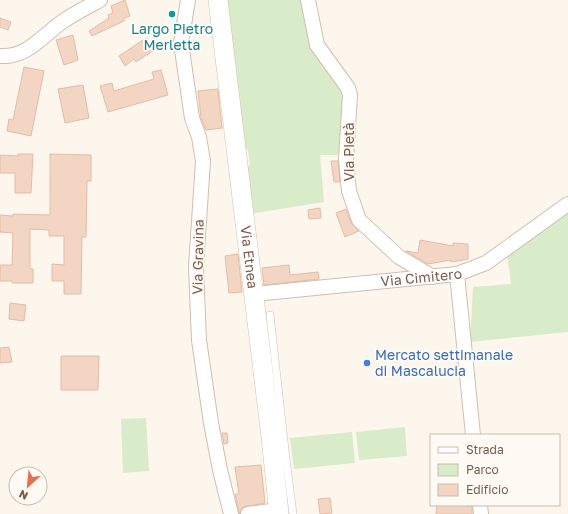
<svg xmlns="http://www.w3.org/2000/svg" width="568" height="514" font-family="'Golos Text',sans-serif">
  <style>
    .green { fill: #d8ecc9 }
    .building { fill: #f3d5c3; stroke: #e6bba3 }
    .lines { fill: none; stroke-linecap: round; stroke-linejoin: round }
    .lane-casing { stroke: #d1beb0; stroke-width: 8 }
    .street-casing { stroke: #d1beb0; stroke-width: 16 }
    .secondary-casing { stroke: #d6c0b0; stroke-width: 20 }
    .lane { stroke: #fff; stroke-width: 7 }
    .street { stroke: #fff; stroke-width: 14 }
    .secondary { stroke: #fff; stroke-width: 19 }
    .culture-dot { fill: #0f9aa8; stroke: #fffaf3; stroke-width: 1.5 }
    .shop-dot { fill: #3f7fe0; stroke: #fffaf3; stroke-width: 1.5 }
    .labels { text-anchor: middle; stroke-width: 3.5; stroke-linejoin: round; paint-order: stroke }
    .culture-label { font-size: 14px; fill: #0d838f; stroke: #fffaf3 }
    .street-label { font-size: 14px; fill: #7a5c4d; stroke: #fffaf3 }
    .shop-label { font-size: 14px; fill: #366cbe; stroke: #fffaf3; text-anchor: start }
  </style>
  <rect width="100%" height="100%" fill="#fdf6ec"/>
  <!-- green -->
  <path class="green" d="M 223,0 L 304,0 L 344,90 L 342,155 L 320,155 L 324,202 L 250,214 L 244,170 L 250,165 L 248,150 L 242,146 Z
    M 568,211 L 568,332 L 470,342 L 473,287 L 511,284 L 507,253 Z
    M 146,418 L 149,471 L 123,473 L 121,419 Z
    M 405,427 L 407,456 L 359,460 L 356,432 Z
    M 352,432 L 355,463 L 294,469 L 290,438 Z"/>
  <!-- building -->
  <path class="building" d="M 125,0 L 130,16 L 124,18 L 124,21 L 92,36 L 89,31 L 109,18 L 108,15 L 113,13 L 111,6 Z
    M 0,18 L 11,22 L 8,30 L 0,27 Z
    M 73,35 L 78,60 L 64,65 L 56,40 Z
    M 146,38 L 154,50 L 136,62 L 134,59 L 125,66 L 119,56 Z
    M 24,67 L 44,71 L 31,136 L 7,131 L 9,119 L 13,120 Z
    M 161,70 L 168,95 L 108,112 L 100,86 L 112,83 L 114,91 L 154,79 L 152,72 Z
    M 83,85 L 89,118 L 65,123 L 58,89 Z
    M 218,89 L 222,128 L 206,130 L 201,118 L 198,91 Z
    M 18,154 L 33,154 L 31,193 L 15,193 L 15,173 L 0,173 L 0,155 L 18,156 Z
    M 50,154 L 91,155 L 91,181 L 87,181 L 86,237 L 82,237 L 81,294 L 64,294 L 64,281 L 52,281 L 52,264 L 64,265 L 64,236 L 49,236 L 49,230 L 30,229 L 30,268 L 33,269 L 33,283 L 12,283 L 12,281 L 0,281 L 0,265 L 12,265 L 13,233 L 0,232 L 0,215 L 13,216 L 13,214 L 50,215 Z
    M 331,161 L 338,161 L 340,182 L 334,182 Z
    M 320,208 L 321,218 L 309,219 L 308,210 Z
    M 346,209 L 351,223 L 359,231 L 345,237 L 336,213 Z
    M 420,240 L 453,246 L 453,243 L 468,244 L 468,259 L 451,262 L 451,260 L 428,264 L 406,251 L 418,253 Z
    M 238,254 L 242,292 L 229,293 L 225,256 Z
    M 289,265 L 290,275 L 318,272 L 319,279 L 264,285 L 262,268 Z
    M 10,303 L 26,305 L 24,321 L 9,319 Z
    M 9,347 L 12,362 L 0,363 L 0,348 Z
    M 61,356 L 99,356 L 98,390 L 61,390 Z
    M 222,433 L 227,433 L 228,443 L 224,444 Z
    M 261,465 L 265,503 L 243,507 L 239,514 L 235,494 L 239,494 L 235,467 Z
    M 330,498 L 332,513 L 320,514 L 318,499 Z
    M 437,505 L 472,505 L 472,514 L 436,514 Z"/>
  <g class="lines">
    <!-- lane casing -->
    <g class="lane-casing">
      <path id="lane" d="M 270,315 L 286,459
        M 284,458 L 286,459 L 293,514"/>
    </g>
    <!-- street casing -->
    <g class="street-casing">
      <g id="street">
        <path d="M 188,0 L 181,43 L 192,118 L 199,137 L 203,161 L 196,267 L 199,340 L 211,423 L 220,470 L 231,514"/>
        <path d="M 308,0 L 317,45 L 348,88 L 350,95 L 346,159 L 349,191 L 359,220 L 399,257 L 433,277"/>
        <path d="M 0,56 C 27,58 42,36 62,22 C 73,14 87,7 100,0"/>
        <path d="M 457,274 L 473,435"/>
        <path id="s1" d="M 254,294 L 457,274 L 486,263 L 568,204"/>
        <path d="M 480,505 L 481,514"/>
        <path d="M 248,514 L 278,510"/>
      </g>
    </g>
    <!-- secondary casing -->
    <g class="secondary-casing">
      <g id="secondary">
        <path id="s2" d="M 218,0 L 271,437 L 279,514"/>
      </g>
    </g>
    <!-- lane -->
    <use href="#lane" class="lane"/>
    <!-- street -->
    <use href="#street" class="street"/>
    <!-- secondary -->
    <use href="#secondary" class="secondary"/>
  </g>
  <!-- markers -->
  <circle class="culture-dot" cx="172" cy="14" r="4"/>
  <circle class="shop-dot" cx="367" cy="363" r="4"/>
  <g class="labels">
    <!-- culture labels -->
    <g class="culture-label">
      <text x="172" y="34">Largo Pietro<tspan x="172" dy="16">Merletta</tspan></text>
    </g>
    <!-- street labels -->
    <g class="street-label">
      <text transform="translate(349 152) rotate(-90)" y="5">Via Pietà</text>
      <text transform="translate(198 257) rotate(-89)" y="5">Via Gravina</text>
      <text dy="5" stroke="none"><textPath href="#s2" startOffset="259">Via Etnea</textPath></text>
      <text dy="5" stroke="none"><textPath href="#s1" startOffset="168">Via Cimitero</textPath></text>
    </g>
    <!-- shop labels -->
    <g class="shop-label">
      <text x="375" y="360">Mercato settimanale<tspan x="375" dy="16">di Mascalucia</tspan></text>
    </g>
  </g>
  <!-- legend -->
  <rect x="430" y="434" width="130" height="72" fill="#fffaf3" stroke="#cabbb1"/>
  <rect x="438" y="447" width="20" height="6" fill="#ffffff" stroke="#cabbb1"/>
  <text x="466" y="454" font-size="12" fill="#7a5c4d">Strada</text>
  <rect x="438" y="464" width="20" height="12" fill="#d8ecc9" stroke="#cabbb1"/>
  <text x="466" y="474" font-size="12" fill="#7a5c4d">Parco</text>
  <rect x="438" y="484" width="20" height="12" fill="#f3d5c3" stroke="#cabbb1"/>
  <text x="466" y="494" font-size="12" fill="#7a5c4d">Edificio</text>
  <!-- north arrow -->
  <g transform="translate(28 486) rotate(207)"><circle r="19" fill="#fffaf3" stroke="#cabbb1"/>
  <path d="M0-3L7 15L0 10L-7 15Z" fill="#e76f51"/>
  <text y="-6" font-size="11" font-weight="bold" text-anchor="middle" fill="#7a5c4d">N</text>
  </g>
</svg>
